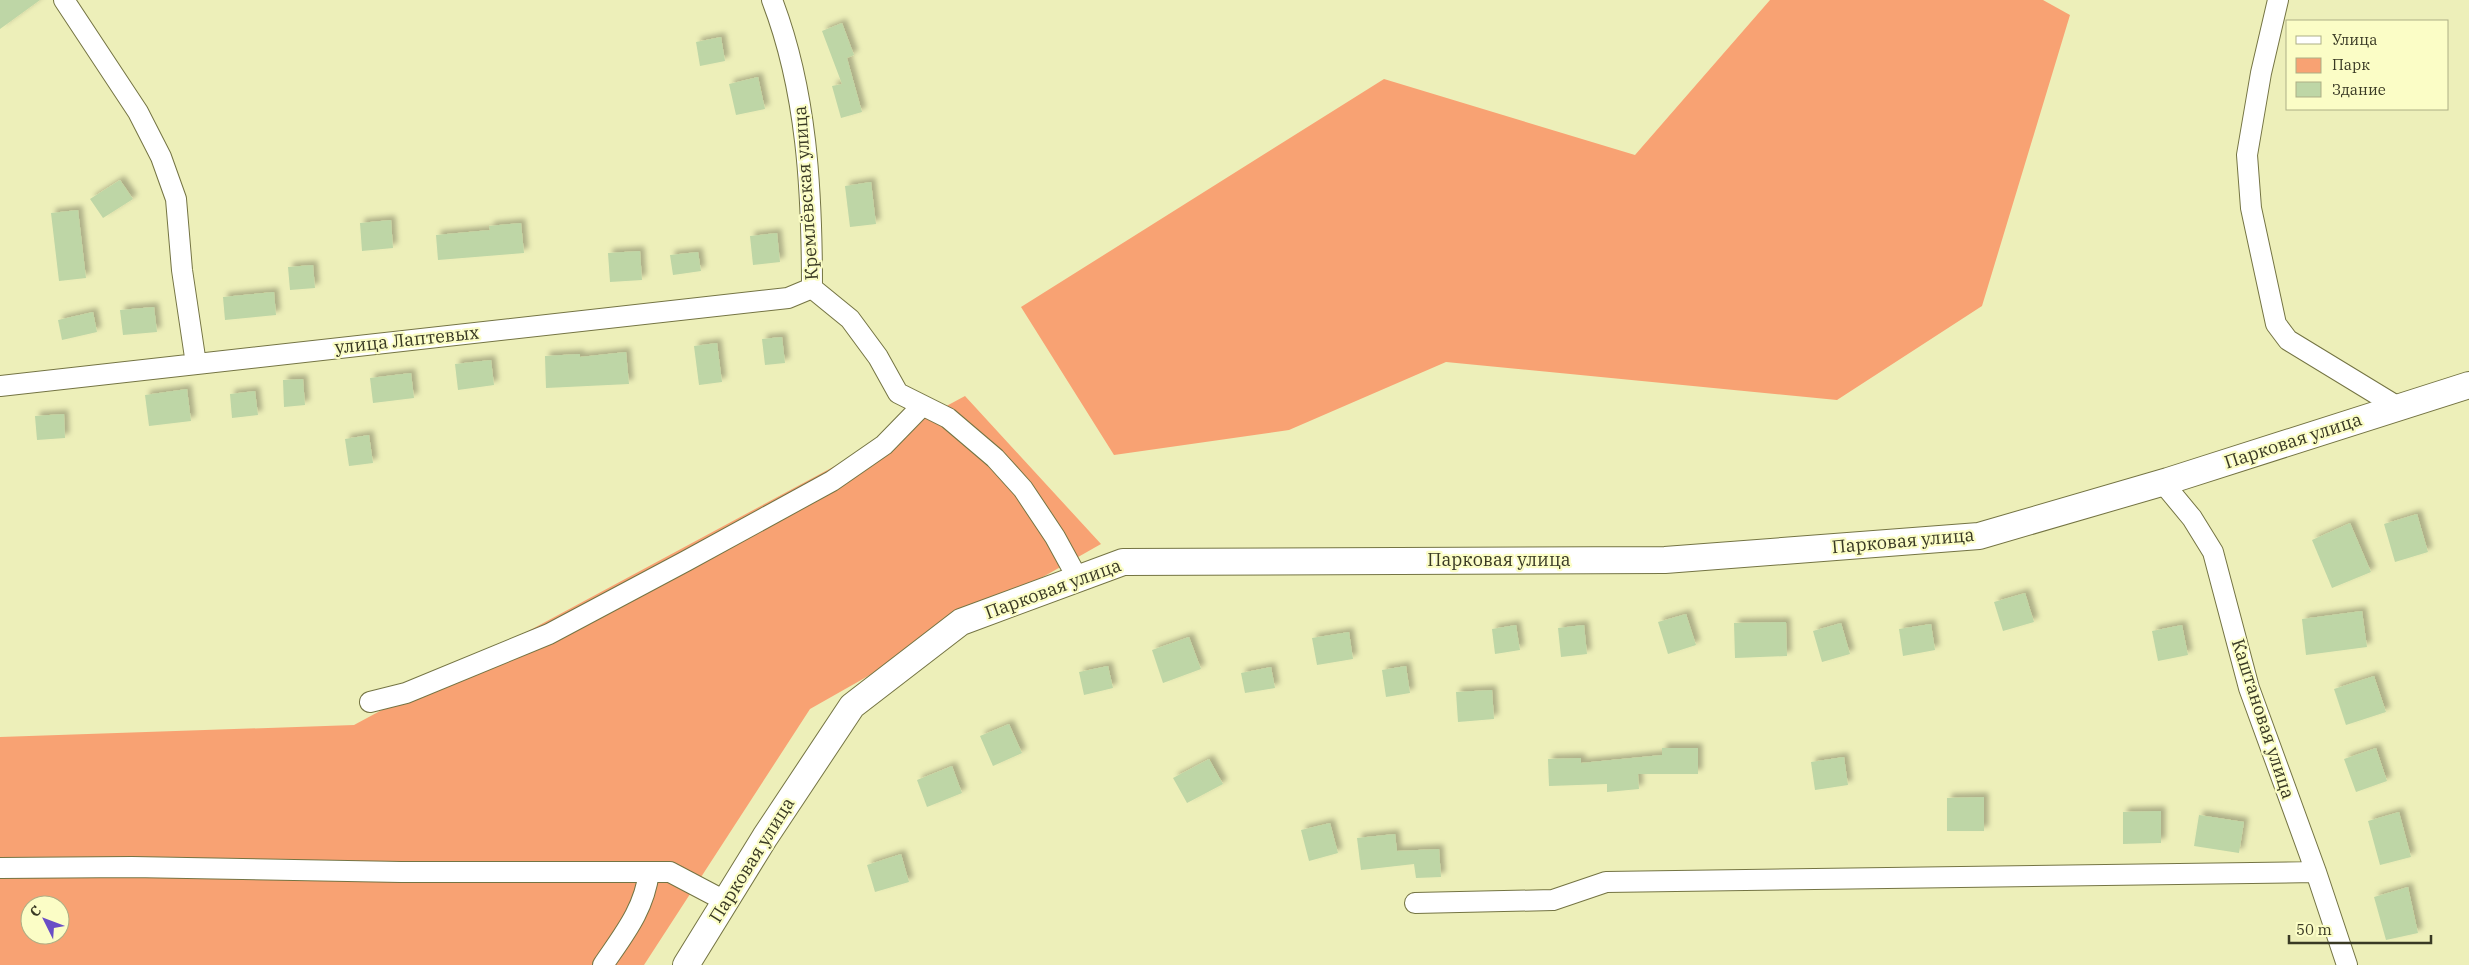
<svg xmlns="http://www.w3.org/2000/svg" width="2469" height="965" font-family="'IBM Plex Serif',serif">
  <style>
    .green { fill: #f8a273; fill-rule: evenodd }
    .building { fill: #bed6a6; filter: url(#shadow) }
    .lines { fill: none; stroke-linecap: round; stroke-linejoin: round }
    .minor-casing { stroke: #747443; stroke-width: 22 }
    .major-casing { stroke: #747443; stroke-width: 28 }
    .minor { stroke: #fff; stroke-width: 20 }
    .major { stroke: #fff; stroke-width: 26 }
    .labels { text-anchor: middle; stroke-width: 4.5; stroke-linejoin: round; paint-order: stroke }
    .street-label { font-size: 18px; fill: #393924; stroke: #fbfdc6 }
  </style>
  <defs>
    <filter id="shadow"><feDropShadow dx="4.5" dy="-4.5" stdDeviation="2.5" flood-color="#0004"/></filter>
  </defs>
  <rect width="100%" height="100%" fill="#edefb9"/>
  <!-- green -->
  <path class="green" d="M 1770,0 L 2043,0 L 2070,15 L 1982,306 L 1837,400 L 1446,362 L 1289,430 L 1114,455 L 1021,307 L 1384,79 L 1635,155 Z
    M 965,396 L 1101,544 L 810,709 L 644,965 L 0,965 L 0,737 L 354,725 ZM 30,905 L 60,905 L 60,935 L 30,935 Z"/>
  <!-- building -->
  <path class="building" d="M 0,0 L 40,0 L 0,29 Z
    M 842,23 L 854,55 L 847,58 L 862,112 L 841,118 L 832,86 L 842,84 L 822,31 Z
    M 721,37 L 725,61 L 700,66 L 696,42 Z
    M 758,77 L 765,109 L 736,115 L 729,84 Z
    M 120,180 L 133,199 L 103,218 L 90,199 Z
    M 871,182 L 876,224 L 850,227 L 845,186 Z
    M 78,210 L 86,278 L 59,281 L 51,213 Z
    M 391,220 L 393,248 L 362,251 L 360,223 Z
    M 521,223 L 524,253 L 438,260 L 436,235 L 490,230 L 489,226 Z
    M 777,233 L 780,262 L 753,265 L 750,236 Z
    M 640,251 L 642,280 L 610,282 L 608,253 Z
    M 698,252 L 701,271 L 673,275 L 670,255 Z
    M 313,265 L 315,288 L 290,290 L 288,267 Z
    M 274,292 L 276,315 L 225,320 L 223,297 Z
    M 154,307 L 157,332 L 123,335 L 120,310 Z
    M 93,312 L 97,332 L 62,340 L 58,320 Z
    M 782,337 L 785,363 L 765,365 L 762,339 Z
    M 717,343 L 722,382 L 699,385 L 694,346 Z
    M 626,352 L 629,384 L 546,388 L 545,356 L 580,354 L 580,357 Z
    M 491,360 L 494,385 L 458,390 L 455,364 Z
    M 411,373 L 414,398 L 373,403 L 370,378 Z
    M 303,379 L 305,405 L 284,407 L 283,380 Z
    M 187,389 L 191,421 L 149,426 L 145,395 Z
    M 255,391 L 258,415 L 232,418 L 230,394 Z
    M 64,414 L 65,438 L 37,440 L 35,416 Z
    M 369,435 L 373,463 L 349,466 L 345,439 Z
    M 2417,514 L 2428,552 L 2395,562 L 2384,524 Z
    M 2350,523 L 2371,572 L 2332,588 L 2312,540 Z
    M 2025,593 L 2034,622 L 2003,631 L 1994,602 Z
    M 2362,611 L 2367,647 L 2306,655 L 2302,619 Z
    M 1686,614 L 1696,645 L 1668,654 L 1658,622 Z
    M 1786,622 L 1787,656 L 1735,658 L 1734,623 Z
    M 1841,623 L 1850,654 L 1822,662 L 1813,631 Z
    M 1931,624 L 1935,650 L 1903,656 L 1899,629 Z
    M 1516,625 L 1520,650 L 1495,654 L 1492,629 Z
    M 1584,625 L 1587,654 L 1561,657 L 1558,628 Z
    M 2182,625 L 2188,655 L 2158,661 L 2152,631 Z
    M 1349,632 L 1353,659 L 1317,665 L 1312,638 Z
    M 1189,637 L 1201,669 L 1163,683 L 1152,650 Z
    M 1108,666 L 1113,688 L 1084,695 L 1079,672 Z
    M 1406,666 L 1410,693 L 1386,697 L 1382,670 Z
    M 1271,667 L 1275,688 L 1245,693 L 1241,673 Z
    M 2374,676 L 2386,712 L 2346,725 L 2334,689 Z
    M 1492,690 L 1494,719 L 1458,722 L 1456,692 Z
    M 1009,724 L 1022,753 L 993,766 L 980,736 Z
    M 1662,748 L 1698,748 L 1698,774 L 1638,774 L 1639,789 L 1607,792 L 1607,784 L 1549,786 L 1548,759 L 1581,758 L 1581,763 L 1662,755 Z
    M 2376,748 L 2387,781 L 2356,792 L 2344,759 Z
    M 1844,757 L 1848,785 L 1815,790 L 1811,762 Z
    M 1209,759 L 1223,784 L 1187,803 L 1173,778 Z
    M 952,766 L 962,793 L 927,807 L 917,780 Z
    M 1984,797 L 1984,831 L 1947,831 L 1947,798 Z
    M 2161,811 L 2161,843 L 2123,844 L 2123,812 Z
    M 2399,812 L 2411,857 L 2380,865 L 2368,821 Z
    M 2199,815 L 2244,822 L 2239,853 L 2194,846 Z
    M 1330,823 L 1338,853 L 1309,861 L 1301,830 Z
    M 1395,834 L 1397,851 L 1439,849 L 1441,877 L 1416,878 L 1414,864 L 1361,870 L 1357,838 Z
    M 901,854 L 909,882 L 875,892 L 867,865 Z
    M 2408,887 L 2418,933 L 2386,940 L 2374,897 Z"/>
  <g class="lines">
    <!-- minor casing -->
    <g class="minor-casing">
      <path id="minor" d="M 64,0 L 138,112 L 161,157 L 176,199 L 182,270 L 196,364
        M 772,0 C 807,91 812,191 812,288
        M 2278,0 L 2261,73 L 2247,155 L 2251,208 L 2276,324 L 2288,340 L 2398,407
        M 812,288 L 850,319 L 878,357 L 898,393 L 948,418 L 995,458 L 1023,489 L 1055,537 L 1078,579
        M 0,386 L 788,298 L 812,288
        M 2163,483 L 2192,518 L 2213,552 L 2249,688 L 2316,872 L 2347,965
        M 370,702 L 406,693 L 549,634 L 686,561 L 832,481 L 884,445 L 922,406
        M 0,868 L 132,867 L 401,872 L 670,872 L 725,901
        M 1415,903 L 1553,900 L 1606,882 L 2316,872
        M 603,965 C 624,934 644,910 649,872"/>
    </g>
    <!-- major casing -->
    <g class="major-casing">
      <path id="major" d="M 686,965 L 765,837 L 852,706 L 961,622 L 1123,562 L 1665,560 L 1979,536 L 2168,481 L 2469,385"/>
    </g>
    <!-- minor -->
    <use href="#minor" class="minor"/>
    <!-- major -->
    <use href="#major" class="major"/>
  </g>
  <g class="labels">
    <!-- street labels -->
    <g class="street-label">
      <text transform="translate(806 193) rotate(-94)" y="6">Кремлёвская улица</text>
      <text transform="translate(407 340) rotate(-6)" y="6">улица Лаптевых</text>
      <text transform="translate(2293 441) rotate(-18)" y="6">Парковая улица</text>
      <text transform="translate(1903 541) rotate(-5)" y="6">Парковая улица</text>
      <text x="1499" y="566">Парковая улица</text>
      <text transform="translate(1053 589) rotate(-20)" y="6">Парковая улица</text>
      <text transform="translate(2263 719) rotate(72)" y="6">Каштановая улица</text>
      <text transform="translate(752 860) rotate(-58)" y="6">Парковая улица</text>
    </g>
  </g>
  <!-- legend -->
  <rect x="2286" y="20" width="162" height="90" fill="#fbfdc6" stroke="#adaf85"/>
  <rect x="2296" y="36" width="25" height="8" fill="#ffffff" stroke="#adaf85"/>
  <text x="2332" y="45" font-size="15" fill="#393924">Улица</text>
  <rect x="2296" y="58" width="25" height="15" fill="#f8a273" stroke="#adaf85"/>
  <text x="2332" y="70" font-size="15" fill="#393924">Парк</text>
  <rect x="2296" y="82" width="25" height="15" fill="#bed6a6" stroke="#adaf85"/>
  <text x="2332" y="95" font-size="15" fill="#393924">Здание</text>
  <!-- north arrow -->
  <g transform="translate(45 920) rotate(312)"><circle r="24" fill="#fbfdc6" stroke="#adaf85"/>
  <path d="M0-4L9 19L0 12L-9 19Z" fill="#694dc6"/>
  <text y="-8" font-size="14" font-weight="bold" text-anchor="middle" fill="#393924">С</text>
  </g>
  <!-- scale -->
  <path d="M2289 935v8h142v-8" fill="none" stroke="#393924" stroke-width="2.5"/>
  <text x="2296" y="935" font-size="15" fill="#393924" stroke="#fbfdc6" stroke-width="4" paint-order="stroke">50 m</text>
</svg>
